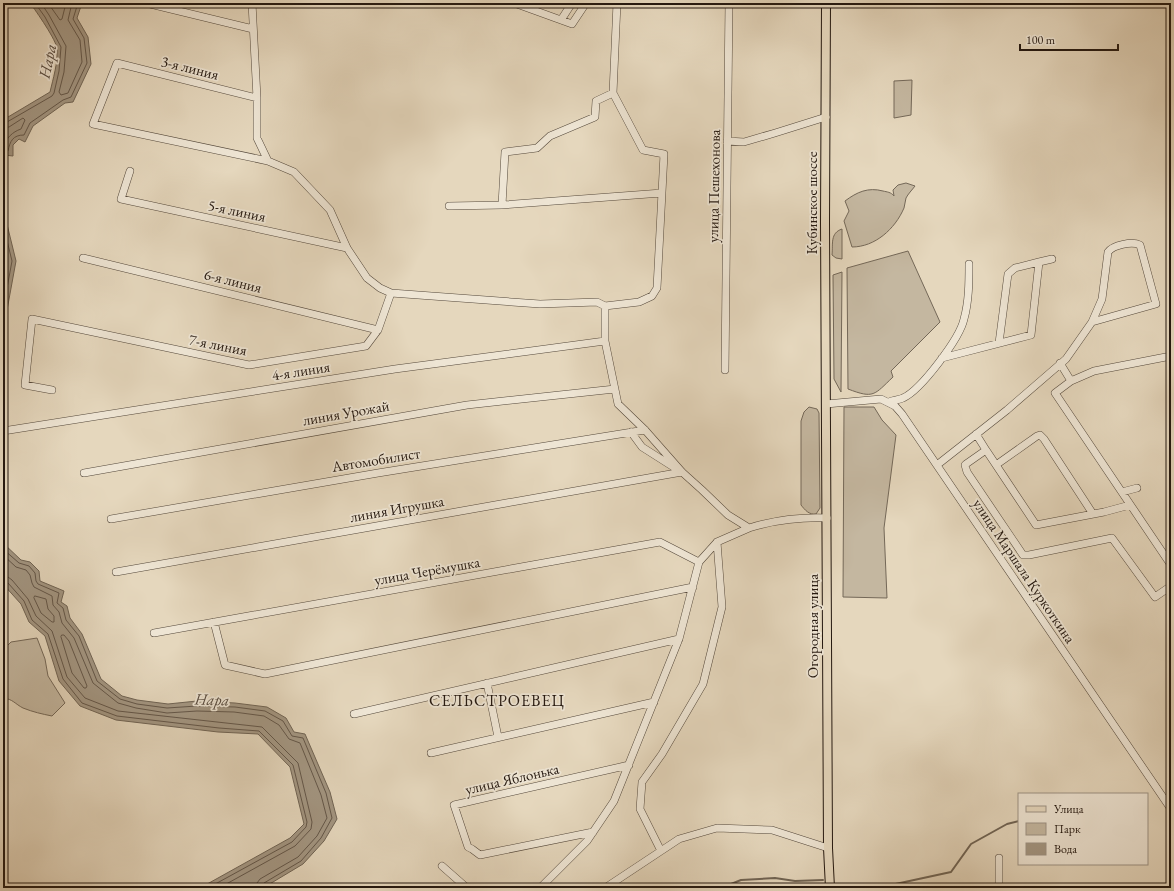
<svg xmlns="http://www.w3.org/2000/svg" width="1174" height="891" font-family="'EB Garamond',serif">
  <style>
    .green { fill: #c4b7a0; stroke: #746858 }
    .water { fill: #a39682; stroke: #706454 }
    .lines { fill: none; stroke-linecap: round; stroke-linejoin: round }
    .shore { stroke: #645749; stroke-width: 1 }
    .stream { stroke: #706454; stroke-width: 2 }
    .minor-casing { stroke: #54483b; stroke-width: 8 }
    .major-casing { stroke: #241810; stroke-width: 10 }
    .minor { stroke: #eee5d4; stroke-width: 7 }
    .major { stroke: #e5d7bd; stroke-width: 8 }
    .labels { text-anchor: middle; stroke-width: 3.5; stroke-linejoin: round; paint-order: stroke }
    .street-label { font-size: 15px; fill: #241810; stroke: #eee5d4 }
    .water-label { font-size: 16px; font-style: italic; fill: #574a3e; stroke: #eee5d4 }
    .neighbourhood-label { font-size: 16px; letter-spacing: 1px; fill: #241810; stroke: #eee5d4 }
  </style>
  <rect width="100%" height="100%" fill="#e5d7bd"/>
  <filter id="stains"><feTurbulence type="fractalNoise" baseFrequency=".005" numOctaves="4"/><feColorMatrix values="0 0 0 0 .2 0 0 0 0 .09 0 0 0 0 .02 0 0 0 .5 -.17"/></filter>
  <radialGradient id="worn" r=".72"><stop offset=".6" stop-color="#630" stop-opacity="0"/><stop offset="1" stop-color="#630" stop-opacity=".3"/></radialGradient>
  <!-- green -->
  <path class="green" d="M 912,80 L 911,115 L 894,118 L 894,81 Z
    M 906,183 L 915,186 C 912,190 908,194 906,198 C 905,201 905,205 904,208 C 895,229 875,247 852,247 L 844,221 L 849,211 L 845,201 C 857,192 868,187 883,191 C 887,192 891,192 894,196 L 893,190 L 898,185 Z
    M 842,229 L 842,259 L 836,258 L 832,255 C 833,244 830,233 842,229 Z
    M 908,251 L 940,322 L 891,371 L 893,377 C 874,395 874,399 848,389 L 847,268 Z
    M 842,272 L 841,392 L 834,379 L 833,275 Z
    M 809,407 L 817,409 L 819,413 L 820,508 L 816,514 C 809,515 805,510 801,505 L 801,421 L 804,412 Z
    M 844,407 L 874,407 L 882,420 L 896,435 L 884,528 L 887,598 L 843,597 Z
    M 37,638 L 45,659 L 48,676 L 65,703 L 52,716 C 42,714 33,712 23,708 C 15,704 13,699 3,698 L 3,650 L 11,642 Z"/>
  <!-- water -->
  <path class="water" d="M 30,3 L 82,3 L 77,18 L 88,37 L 91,64 L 73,102 L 65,103 L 33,126 L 25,142 L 19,139 L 13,145 L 13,156 L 4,155 L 3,157 L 3,120 L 50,92 C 53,79 58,63 57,49 C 57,41 36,11 30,3 Z
    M 3,208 L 16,261 L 5,321 L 3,325 Z
    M 3,543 L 21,560 L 30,562 L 39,571 L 40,581 L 64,591 L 61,602 L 67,606 L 70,618 L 82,634 L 101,679 L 122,696 L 137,700 L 168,704 L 197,701 L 235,703 L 267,707 L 286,718 L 294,732 L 305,734 L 330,792 L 337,819 L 324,841 L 303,864 L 263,888 L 200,888 L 290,838 L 304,824 L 290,767 L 258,734 L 218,732 L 116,720 L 80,706 L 59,681 L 45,636 L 29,622 L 21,604 L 3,584 Z"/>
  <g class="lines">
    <!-- shore -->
    <path class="shore" d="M 41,3 L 49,15 L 66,46 L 64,72 L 59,92 L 61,95 L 68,93 L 82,62 L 80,40 L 68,20 L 72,3
      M 48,3 L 60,20 L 62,19 L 66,3
      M 3,123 L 7,122 L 52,96 L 54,93 L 59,71 L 61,47 L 45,17 L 35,3
      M 3,128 L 9,127 L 23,118 L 25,120 L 21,129 C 12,132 7,138 3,146
      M 3,151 L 8,151 C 10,141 13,135 24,135 L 30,123 L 63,100 L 71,97 L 87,63 L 84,38 L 73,19 L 78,3
      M 3,224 L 12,261 L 3,310
      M 3,549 L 19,563 L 29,566 L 35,573 L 36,581 L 38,584 L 59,593 L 57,603 L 63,608 L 66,620 L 79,636 L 97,681 L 120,699 L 137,704 L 167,708 L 197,706 L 235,707 L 265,711 L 283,721 L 292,736 L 303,738 L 326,793 L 332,818 L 321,838 L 301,861 L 264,883 L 262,888
      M 3,555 L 16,567 L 26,570 L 30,575 L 32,583 L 34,587 L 52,596 L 53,605 L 59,612 L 62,623 L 74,638 L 93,683 L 118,703 L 136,708 L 167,713 L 197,711 L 234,712 L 264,716 L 279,725 L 289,739 L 300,743 L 321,795 L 327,818 L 317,836 L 298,857 L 260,879 L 257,883 L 256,888
      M 3,576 L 8,577 L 12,580 L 28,599 L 36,616 L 52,631 L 67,677 L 85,698 L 118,711 L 262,727 L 298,763 L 312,822 L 311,829 L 295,846 L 219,888
      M 3,581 L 8,583 L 24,601 L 32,620 L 48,634 L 63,679 L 82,703 L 117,716 L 219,728 L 259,731 L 293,765 L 307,822 L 306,827 L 292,842 L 208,888
      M 35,596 L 46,599 L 48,609 L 54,616 L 54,622 L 52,622 L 41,613 L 34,598 Z
      M 62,635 L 64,635 L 69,641 L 87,686 L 86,688 L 84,688 L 72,673 L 61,637 Z"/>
    <!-- stream -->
    <path class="stream" d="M 721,888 L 741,880 L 775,878 L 795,881 L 823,880
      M 877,888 L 951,872 L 971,844 L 1007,824 L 1019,821"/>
    <!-- minor casing -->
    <g class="minor-casing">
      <path id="minor" d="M 146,3 L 253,29
        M 252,3 L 257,98 L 257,138 L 268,161 L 294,172 L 330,210 L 347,248 L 367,278 L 380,288 L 391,293 L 540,304 L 597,302 L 605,306 L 605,341 L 618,404 L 645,430 L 682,472 L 702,490 L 728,515 L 749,528 C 775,520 800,517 827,518
        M 514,3 L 572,24 L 586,3
        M 561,20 L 572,3
        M 257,98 L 117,63 L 93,124 L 268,161
        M 727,141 L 744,142 L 775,133 L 826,117
        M 130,171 L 121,199 L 347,248
        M 502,205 L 505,152 L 537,148 L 550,136 L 595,117 L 596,101 L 613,93
        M 449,206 L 502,205 L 662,193
        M 83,258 L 378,330
        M 605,306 L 639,302 L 652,296 L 657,288 L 664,154 L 643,150 L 613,93 L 617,3
        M 999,343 L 1008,274 L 1015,268 L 1039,262
        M 942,358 L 1031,335 L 1039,262 L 1052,259
        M 1060,363 L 1071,381 L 1055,393 L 1171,565
        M 725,370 L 729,3
        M 1071,381 L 1094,371 L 1171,356
        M 52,390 L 25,385 L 32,319 L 249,365 L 366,346 L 378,330 L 391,293
        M 889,402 C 893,400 899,400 903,398 C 921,390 960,338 964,319 C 969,301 969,282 969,264
        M 826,404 L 881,399 L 895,406 L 902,414 L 1171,809
        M 3,431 L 395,369 L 605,341
        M 631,432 L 642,447 L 675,468
        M 976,434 L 986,450 L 966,464 L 965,465 L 967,472 L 1023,555 L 1029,555 L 1112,538 L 1155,597 L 1171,586
        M 986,450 L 1036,525 L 1104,512 L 1130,505
        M 937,465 L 1007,410 L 1066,359 L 1092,322 L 1156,304 L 1140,245 C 1132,241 1113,245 1108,252 L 1102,299 L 1092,322
        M 996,465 L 1037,436 L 1040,435 L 1044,439 L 1093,514
        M 84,473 L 467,405 L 615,389
        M 1122,492 L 1137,488
        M 111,519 L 378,473 L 645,430
        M 116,572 L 682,472
        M 214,622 L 225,665 L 265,674 L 693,587
        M 154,633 L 660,542 L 699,562
        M 487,683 L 498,737
        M 354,714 L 679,639
        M 431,753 L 654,702
        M 593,832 L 480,855 L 472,849 L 468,847 L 454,805 L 629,765
        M 661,851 L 640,809 L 642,782 L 662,754 L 703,684 L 722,607 L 717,542
        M 999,858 L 999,888
        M 442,866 L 467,888
        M 540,888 L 587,841 L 614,801 L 679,639 L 699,562 L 717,542 L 749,528
        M 605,888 L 679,839 L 717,828 L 772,830 L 828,848"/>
    </g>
    <!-- major casing -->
    <g class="major-casing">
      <path id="major" d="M 826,3 L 825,222 L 828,848 L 830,888"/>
    </g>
    <!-- minor -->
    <use href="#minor" class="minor"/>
    <!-- major -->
    <use href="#major" class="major"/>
  </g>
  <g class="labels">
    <!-- street labels -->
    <g class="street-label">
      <text transform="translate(190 68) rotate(14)" y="5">3-я линия</text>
      <text transform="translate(714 186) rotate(-89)" y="5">улица Пешехонова</text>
      <text transform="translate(812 203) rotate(-90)" y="5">Кубинское шоссе</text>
      <text transform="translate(237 211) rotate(12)" y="5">5-я линия</text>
      <text transform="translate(233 281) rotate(14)" y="5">6-я линия</text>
      <text transform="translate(218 345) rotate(11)" y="5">7-я линия</text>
      <text transform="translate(301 371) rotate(-9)" y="5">4-я линия</text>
      <text transform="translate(346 413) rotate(-10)" y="5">линия Урожай</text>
      <text transform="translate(376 460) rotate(-9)" y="5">Автомобилист</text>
      <text transform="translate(397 509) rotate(-10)" y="5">линия Игрушка</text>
      <text transform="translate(427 571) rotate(-10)" y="5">улица Черёмушка</text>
      <text transform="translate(1024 571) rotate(56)" y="5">улица Маршала Куркоткина</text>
      <text transform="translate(813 626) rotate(-90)" y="5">Огородная улица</text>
      <text transform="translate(512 779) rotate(-13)" y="5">улица Яблонька</text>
    </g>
    <!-- water labels -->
    <g class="water-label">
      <text transform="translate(47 61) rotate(-78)" y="6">Нара</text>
      <text transform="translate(212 699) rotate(2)" y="6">Нара</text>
    </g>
    <!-- neighbourhood labels -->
    <g class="neighbourhood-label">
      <text x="497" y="706">СЕЛЬСТРОЕВЕЦ</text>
    </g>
  </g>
  <!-- margin -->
  <rect width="1174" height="891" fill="none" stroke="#e5d7bd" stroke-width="16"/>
  <rect x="4" y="4" width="1166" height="883" fill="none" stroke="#241810" stroke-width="2"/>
  <rect x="8" y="8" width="1158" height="875" fill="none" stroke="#241810"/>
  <!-- legend -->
  <rect x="1018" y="793" width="130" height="72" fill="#eee5d4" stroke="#9d9386"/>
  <rect x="1026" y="806" width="20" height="6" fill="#e5d7bd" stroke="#9d9386"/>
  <text x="1054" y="813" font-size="12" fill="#241810">Улица</text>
  <rect x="1026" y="823" width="20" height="12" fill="#c4b7a0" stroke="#9d9386"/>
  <text x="1054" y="833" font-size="12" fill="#241810">Парк</text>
  <rect x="1026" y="843" width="20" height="12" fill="#a39682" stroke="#9d9386"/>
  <text x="1054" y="853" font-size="12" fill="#241810">Вода</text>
  <!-- scale -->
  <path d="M1020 44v6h98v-6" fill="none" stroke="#241810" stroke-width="2"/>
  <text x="1026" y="44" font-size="12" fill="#241810" stroke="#eee5d4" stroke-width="3" paint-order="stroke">100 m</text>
  <rect width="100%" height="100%" filter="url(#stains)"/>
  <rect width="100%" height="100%" fill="url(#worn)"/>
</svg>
